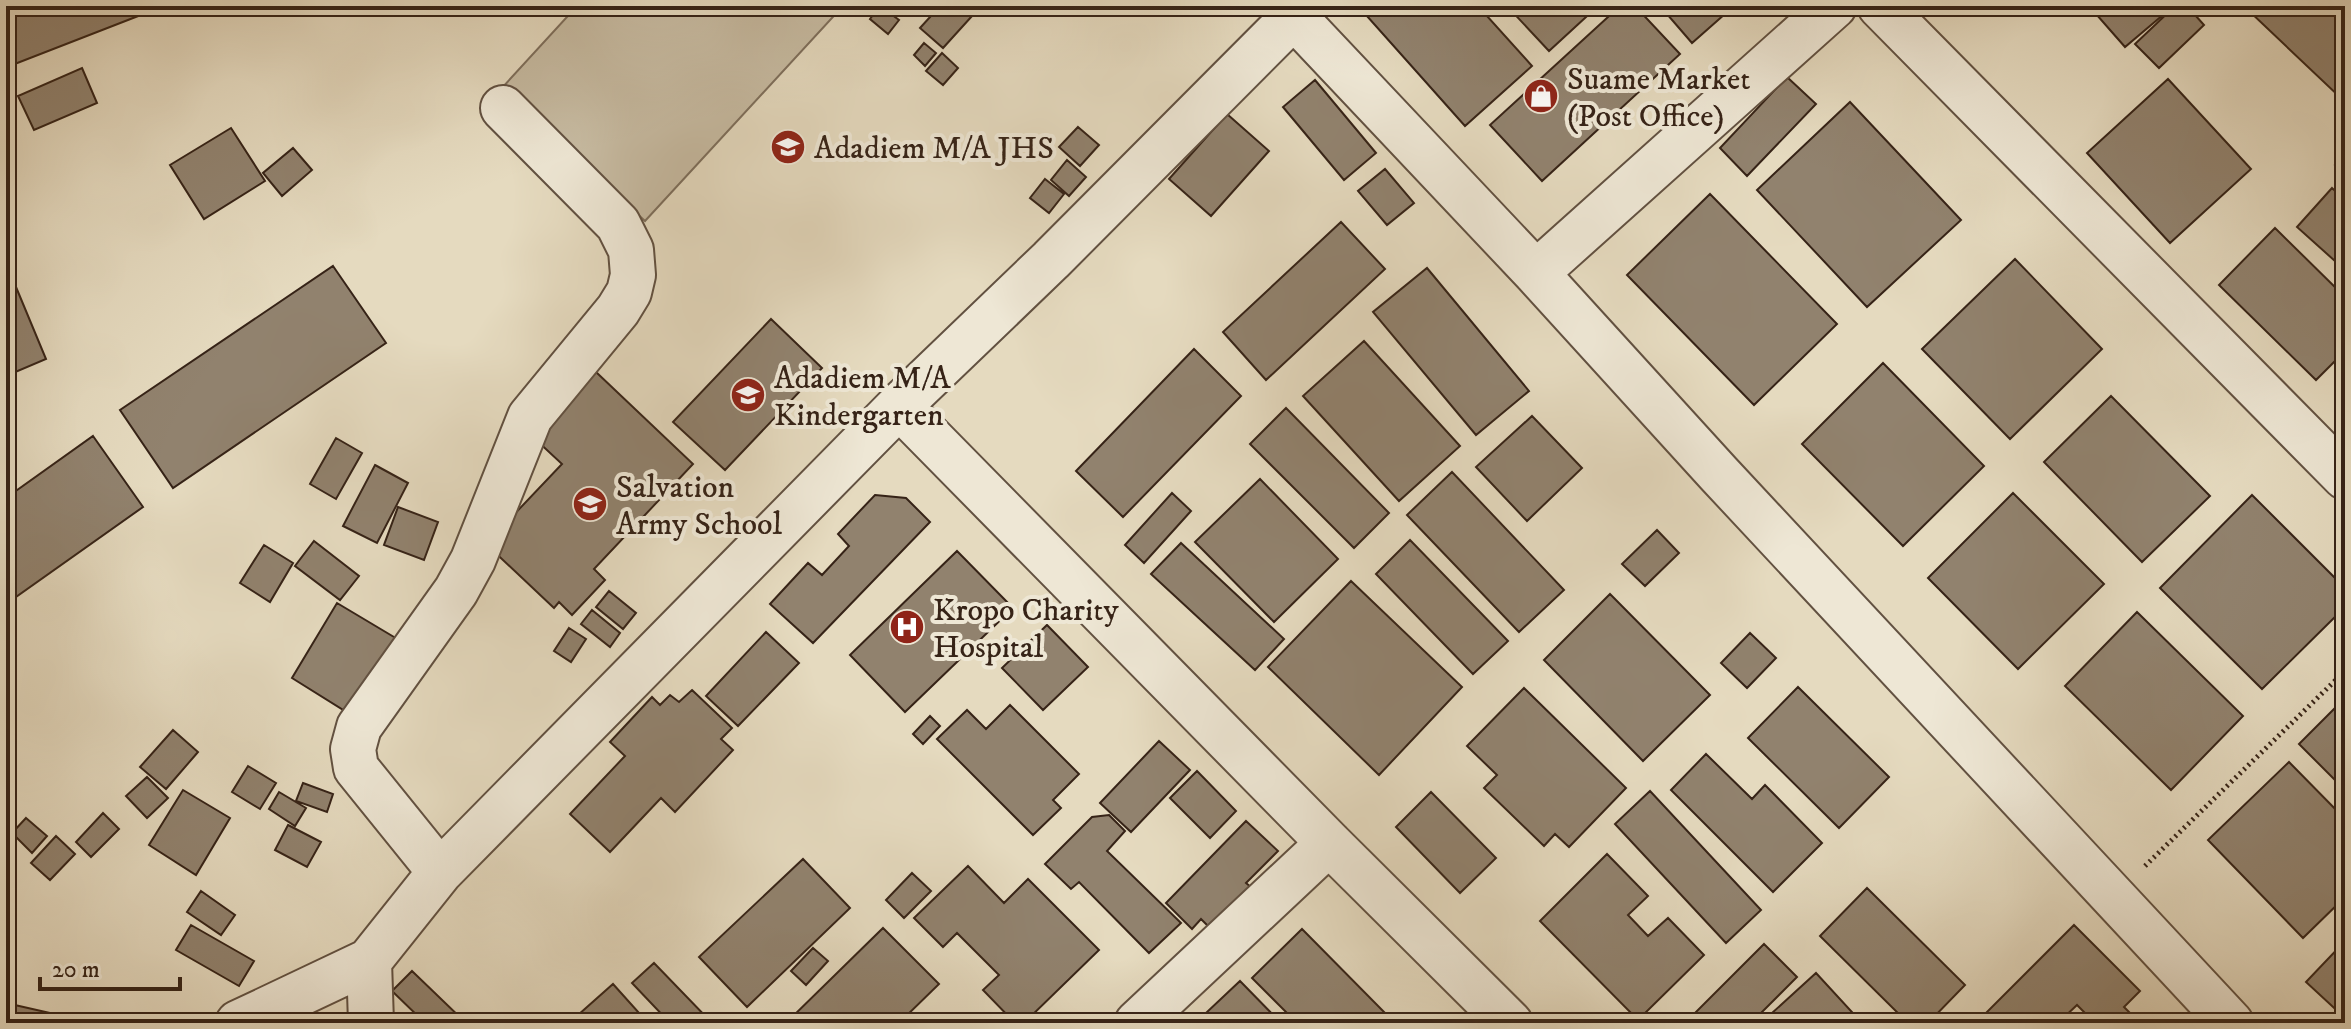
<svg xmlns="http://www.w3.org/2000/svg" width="2351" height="1029" font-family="'IM FELL DW Pica',serif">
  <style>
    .garden { fill: #c7bba2; stroke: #7e6f5c; stroke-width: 2 }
    .building { fill: #91826e; stroke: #362317; stroke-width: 2 }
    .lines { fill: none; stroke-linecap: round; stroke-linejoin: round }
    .minor-casing { stroke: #625141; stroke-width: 48 }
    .path { stroke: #362317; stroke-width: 5; stroke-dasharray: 2 4; stroke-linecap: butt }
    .minor { stroke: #eee7d5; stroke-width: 44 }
    .labels { text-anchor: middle; stroke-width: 8; stroke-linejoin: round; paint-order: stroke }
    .poi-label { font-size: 32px; fill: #362317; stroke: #eee7d5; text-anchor: start }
  </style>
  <rect width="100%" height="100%" fill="#e5dabf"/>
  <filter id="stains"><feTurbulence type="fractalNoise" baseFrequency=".0025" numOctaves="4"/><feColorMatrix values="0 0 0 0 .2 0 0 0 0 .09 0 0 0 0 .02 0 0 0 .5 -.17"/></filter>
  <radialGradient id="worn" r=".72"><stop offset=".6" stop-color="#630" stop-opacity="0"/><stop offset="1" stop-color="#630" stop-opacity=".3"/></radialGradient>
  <!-- garden -->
  <path class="garden" d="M 577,6 L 843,6 L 645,221 L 501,89 Z"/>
  <!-- building -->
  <path class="building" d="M 6,6 L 164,6 L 7,67 Z
    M 880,6 L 899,20 L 888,34 L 870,19 Z
    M 940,6 L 961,6 L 972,16 L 943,48 L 920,28 Z
    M 1358,6 L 1478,6 L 1532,66 L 1465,126 Z
    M 1507,6 L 1598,6 L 1549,51 Z
    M 1620,6 L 1635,6 L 1680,54 L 1542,181 L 1490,125 Z
    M 1660,6 L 1734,6 L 1692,43 Z
    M 2089,6 L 2167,6 L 2170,9 L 2125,47 Z
    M 2175,6 L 2187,6 L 2204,25 L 2159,68 L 2135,44 Z
    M 2252,6 L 2345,6 L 2345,102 L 2248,10 Z
    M 924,43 L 936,53 L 925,66 L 914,55 Z
    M 942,53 L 958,68 L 943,85 L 926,71 Z
    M 82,68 L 97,103 L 34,130 L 18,96 Z
    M 1787,77 L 1816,104 L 1747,176 L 1720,148 Z
    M 2168,79 L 2251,169 L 2170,243 L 2087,153 Z
    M 1315,80 L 1376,153 L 1344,180 L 1283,107 Z
    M 1850,102 L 1961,220 L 1867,307 L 1757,190 Z
    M 1227,114 L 1269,151 L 1211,216 L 1169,179 Z
    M 1078,127 L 1099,145 L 1080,166 L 1059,147 Z
    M 231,128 L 265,181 L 204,219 L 170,165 Z
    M 293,148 L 312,170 L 282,196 L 263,173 Z
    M 2345,153 L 2345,174 L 2335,165 Z
    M 1067,160 L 1086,177 L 1069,196 L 1051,180 Z
    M 1385,169 L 1414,203 L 1387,225 L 1358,191 Z
    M 1045,179 L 1064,194 L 1049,213 L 1030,198 Z
    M 2332,188 L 2345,200 L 2345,270 L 2297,227 Z
    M 1710,194 L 1837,324 L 1754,405 L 1627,275 Z
    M 1341,222 L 1385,269 L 1266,380 L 1223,332 Z
    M 2275,228 L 2345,297 L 2345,351 L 2316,380 L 2219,285 Z
    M 2015,259 L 2102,349 L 2010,439 L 1922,349 Z
    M 6,263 L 46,359 L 6,376 Z
    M 333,266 L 386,343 L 173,488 L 120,410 Z
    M 1427,268 L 1529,391 L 1476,435 L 1373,312 Z
    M 771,319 L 822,368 L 725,470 L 673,422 Z
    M 1364,341 L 1460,446 L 1399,501 L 1303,396 Z
    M 1194,349 L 1241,396 L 1123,517 L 1076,471 Z
    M 1883,363 L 1984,466 L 1903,546 L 1802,444 Z
    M 596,372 L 693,464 L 594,569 L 605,580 L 572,615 L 559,602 L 554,608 L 486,544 L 562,464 L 534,438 Z
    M 2111,396 L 2210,496 L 2142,562 L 2044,462 Z
    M 1286,408 L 1389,513 L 1354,548 L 1250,444 Z
    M 1532,416 L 1582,468 L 1527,521 L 1476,467 Z
    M 93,436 L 143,507 L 6,604 L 6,498 Z
    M 336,438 L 362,453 L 336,499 L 310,484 Z
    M 375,465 L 408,483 L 377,543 L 343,526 Z
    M 1452,472 L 1564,590 L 1519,632 L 1407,515 Z
    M 1260,479 L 1338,559 L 1274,622 L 1195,542 Z
    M 1172,493 L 1191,511 L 1144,563 L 1125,545 Z
    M 2013,493 L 2104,584 L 2018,669 L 1928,578 Z
    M 875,495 L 906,498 L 930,522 L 813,643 L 770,604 L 808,563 L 822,575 L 849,546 L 838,534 Z
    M 2252,495 L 2345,588 L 2345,607 L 2262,689 L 2160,588 Z
    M 398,507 L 438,522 L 424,560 L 384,545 Z
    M 1657,530 L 1679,553 L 1645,586 L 1622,564 Z
    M 1410,540 L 1508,641 L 1473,674 L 1376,574 Z
    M 314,541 L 359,576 L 340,600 L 295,566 Z
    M 1181,543 L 1284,639 L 1255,670 L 1151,574 Z
    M 264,545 L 293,563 L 270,602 L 240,583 Z
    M 957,551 L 1013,608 L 905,712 L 850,655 Z
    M 1351,581 L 1462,687 L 1379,775 L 1268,667 Z
    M 609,591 L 636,613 L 623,629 L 596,607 Z
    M 1610,594 L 1710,695 L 1643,761 L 1544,660 Z
    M 337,603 L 399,640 L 353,716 L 292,678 Z
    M 592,610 L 620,633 L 610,647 L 581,624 Z
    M 2137,612 L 2243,716 L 2171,790 L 2065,686 Z
    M 1047,625 L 1088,667 L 1043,710 L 1002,668 Z
    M 569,628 L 586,639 L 571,662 L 554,651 Z
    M 766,632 L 799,663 L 738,726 L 706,696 Z
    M 1750,633 L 1776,658 L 1747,688 L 1721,663 Z
    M 1798,687 L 1889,777 L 1839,828 L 1748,738 Z
    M 1524,688 L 1626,788 L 1569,847 L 1555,834 L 1544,846 L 1484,788 L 1497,775 L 1467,746 Z
    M 692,690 L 732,728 L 721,739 L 733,750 L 675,812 L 661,798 L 610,852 L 570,814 L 625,756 L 610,742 L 652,697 L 660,705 L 670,695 L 679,702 Z
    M 2345,698 L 2345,790 L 2299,744 Z
    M 1010,705 L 1079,774 L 1053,800 L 1061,808 L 1033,835 L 937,739 L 967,710 L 986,729 Z
    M 930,716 L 940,726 L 923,744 L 913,734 Z
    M 173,730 L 198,752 L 166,789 L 140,767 Z
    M 1159,741 L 1190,770 L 1131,832 L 1100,803 Z
    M 1706,754 L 1752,799 L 1765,785 L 1822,843 L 1773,892 L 1671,790 Z
    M 2289,762 L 2345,819 L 2345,897 L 2303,938 L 2208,840 Z
    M 248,766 L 276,783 L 260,809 L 232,792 Z
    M 1197,771 L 1236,811 L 1210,838 L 1170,798 Z
    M 147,777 L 168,798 L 147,818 L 126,796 Z
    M 303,783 L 333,794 L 327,812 L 296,801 Z
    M 183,790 L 230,818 L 196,875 L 149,845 Z
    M 1650,791 L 1761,910 L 1726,943 L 1615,824 Z
    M 279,792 L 306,808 L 295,826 L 269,809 Z
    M 1431,792 L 1496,858 L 1460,893 L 1396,827 Z
    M 103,813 L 119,829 L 91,857 L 76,842 Z
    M 1109,815 L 1125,831 L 1107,851 L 1181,923 L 1149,953 L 1079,882 L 1071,889 L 1045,864 L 1092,817 Z
    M 26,818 L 47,836 L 32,853 L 12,833 Z
    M 1246,821 L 1278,851 L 1246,883 L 1252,888 L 1211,929 L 1201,919 L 1192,929 L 1166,903 Z
    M 288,825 L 321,842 L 307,867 L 275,850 Z
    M 56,836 L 75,854 L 50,880 L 31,863 Z
    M 1607,854 L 1648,896 L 1628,915 L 1648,936 L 1668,918 L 1704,955 L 1638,1020 L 1540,921 Z
    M 803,859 L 850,908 L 747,1007 L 699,957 Z
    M 968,866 L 1004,903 L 1028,879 L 1099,950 L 1024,1023 L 1015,1023 L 983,990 L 999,975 L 957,933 L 943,947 L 914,918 Z
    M 912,873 L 931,891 L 904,918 L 886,900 Z
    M 1867,888 L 1965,985 L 1928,1023 L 1908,1023 L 1820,936 Z
    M 201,891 L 235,915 L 221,935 L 187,912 Z
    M 191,925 L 254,961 L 239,986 L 176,950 Z
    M 2074,925 L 2140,991 L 2124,1007 L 2139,1022 L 2072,1023 L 2084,1012 L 2077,1005 L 2058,1023 L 1976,1023 Z
    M 883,928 L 939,984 L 899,1023 L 786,1023 Z
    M 1302,929 L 1388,1016 L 1381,1023 L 1297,1023 L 1252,978 Z
    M 2345,941 L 2345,1018 L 2306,982 Z
    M 1764,944 L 1797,977 L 1751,1023 L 1685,1023 Z
    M 813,948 L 828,961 L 806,985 L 791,971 Z
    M 654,963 L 712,1023 L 670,1023 L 632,983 Z
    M 412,971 L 466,1023 L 425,1023 L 392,991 Z
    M 1816,973 L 1862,1023 L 1761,1023 Z
    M 1240,981 L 1281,1023 L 1217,1023 L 1207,1012 Z
    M 613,984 L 648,1023 L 569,1023 Z
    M 6,1003 L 94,1023 L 6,1023 Z"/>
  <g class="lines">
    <!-- minor casing -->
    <g class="minor-casing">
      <path id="minor" d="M 1284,6 L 1536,273 L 1719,474 L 2231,1023
        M 1880,6 L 2345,477
        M 1536,273 L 1834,6
        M 899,406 L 1329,843 L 1510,1023
        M 440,872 L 356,768 L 353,749 L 359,727 L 456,591 L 473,560 L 530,417 L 618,310 L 629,292 L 633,275 L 631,250 L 618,224 L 503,108
        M 238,1023 L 369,961
        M 371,1023 L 369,961 L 440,872 L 899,406 L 1051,260 L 1293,17
        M 1137,1023 L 1329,843"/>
    </g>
    <!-- path -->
    <path class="path" d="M 2145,866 L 2345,671"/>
    <!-- minor -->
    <use href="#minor" class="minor"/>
  </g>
  <!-- icons -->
  <defs>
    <g id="shop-disc" transform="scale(1.8)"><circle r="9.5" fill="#8f2418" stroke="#eee7d5"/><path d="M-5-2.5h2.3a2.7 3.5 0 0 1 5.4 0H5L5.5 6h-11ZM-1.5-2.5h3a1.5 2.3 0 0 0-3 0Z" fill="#fff"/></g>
    <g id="school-disc" transform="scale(1.8)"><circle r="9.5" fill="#8f2418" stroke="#eee7d5"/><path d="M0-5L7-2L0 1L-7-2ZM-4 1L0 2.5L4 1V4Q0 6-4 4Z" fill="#fff"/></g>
    <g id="hospital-disc" transform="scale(1.8)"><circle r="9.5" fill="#8f2418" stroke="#eee7d5"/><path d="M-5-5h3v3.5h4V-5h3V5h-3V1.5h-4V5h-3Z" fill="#fff"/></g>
  </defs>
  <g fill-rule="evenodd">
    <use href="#shop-disc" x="1541" y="96"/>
    <use href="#school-disc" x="788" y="147"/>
    <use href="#school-disc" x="748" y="395"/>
    <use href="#school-disc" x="590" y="504"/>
    <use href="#hospital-disc" x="907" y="627"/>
  </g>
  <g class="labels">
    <!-- poi labels -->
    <g class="poi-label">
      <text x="1567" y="89">Suame Market<tspan x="1567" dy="37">(Post Office)</tspan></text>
      <text x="814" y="158">Adadiem M/A JHS</text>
      <text x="774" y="388">Adadiem M/A<tspan x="774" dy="37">Kindergarten</tspan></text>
      <text x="616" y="497">Salvation<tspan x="616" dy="37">Army School</tspan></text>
      <text x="933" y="620">Kropo Charity<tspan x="933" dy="37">Hospital</tspan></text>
    </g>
  </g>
  <!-- margin -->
  <rect width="2351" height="1029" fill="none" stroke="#e5dabf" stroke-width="32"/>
  <rect x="8" y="8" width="2335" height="1013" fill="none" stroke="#362317" stroke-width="4"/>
  <rect x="16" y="16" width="2319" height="997" fill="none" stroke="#362317" stroke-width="2"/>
  <!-- scale -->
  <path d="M40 977v12h140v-12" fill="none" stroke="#362317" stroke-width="4"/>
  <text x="52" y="977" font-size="24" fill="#362317" stroke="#eee7d5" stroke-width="6" paint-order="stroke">20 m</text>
  <rect width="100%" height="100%" filter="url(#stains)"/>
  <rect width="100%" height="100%" fill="url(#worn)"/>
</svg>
